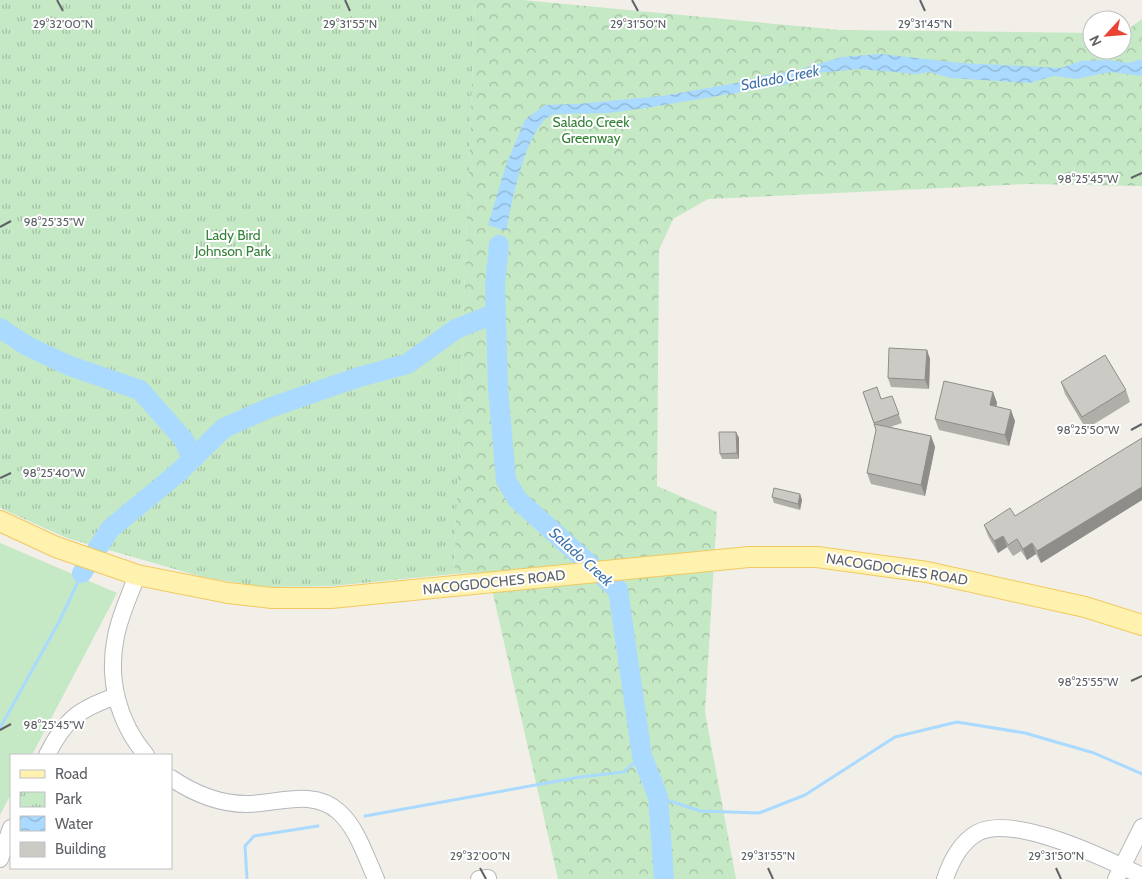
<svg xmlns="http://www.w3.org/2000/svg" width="1142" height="879" font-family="Cabin,sans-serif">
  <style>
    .grass { fill: #c5e8c5 }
    .forest { fill: url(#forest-crowns) }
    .park { fill: url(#park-tufts) }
    .water { fill: url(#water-waves) }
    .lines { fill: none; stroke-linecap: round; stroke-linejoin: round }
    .stream { stroke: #aadaff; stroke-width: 3 }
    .river { stroke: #aadaff; stroke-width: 20 }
    .minor-casing { stroke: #b5b8bc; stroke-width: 18 }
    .major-casing { stroke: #f2c960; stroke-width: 22 }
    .minor { stroke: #fff; stroke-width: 16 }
    .major { stroke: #fff2af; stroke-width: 20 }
    .wall { fill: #afaea9 }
    .shaded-wall { fill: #8f8d8a }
    .building { fill: #cccac5; stroke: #8f8d8a }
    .ticks { fill: none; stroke: #5f6368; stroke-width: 2 }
    .labels { text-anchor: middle; stroke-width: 4; stroke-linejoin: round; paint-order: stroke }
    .park-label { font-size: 14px; fill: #348238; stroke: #fff }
    .street-label { font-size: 14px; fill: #5f6368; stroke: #fff }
    .water-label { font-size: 15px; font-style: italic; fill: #4174aa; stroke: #fff }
    .ticks-label { font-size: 12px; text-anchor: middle; fill: #5f6368; stroke: #fff; stroke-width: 4; stroke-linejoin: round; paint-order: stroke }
  </style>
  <defs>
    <pattern id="forest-crowns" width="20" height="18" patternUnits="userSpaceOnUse" patternTransform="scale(1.25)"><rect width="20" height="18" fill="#c5e8c5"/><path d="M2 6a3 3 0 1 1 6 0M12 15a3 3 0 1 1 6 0" fill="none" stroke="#a3c0a4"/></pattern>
    <pattern id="park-tufts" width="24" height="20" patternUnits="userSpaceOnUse" patternTransform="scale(1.25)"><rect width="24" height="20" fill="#c5e8c5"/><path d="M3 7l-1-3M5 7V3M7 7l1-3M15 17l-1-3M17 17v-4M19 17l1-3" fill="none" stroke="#a3c0a4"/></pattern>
    <pattern id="water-waves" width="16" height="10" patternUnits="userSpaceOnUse" patternTransform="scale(1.25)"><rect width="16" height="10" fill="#aadaff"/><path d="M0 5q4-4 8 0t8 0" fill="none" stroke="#8eb4d2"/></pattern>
  </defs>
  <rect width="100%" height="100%" fill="#f1efe8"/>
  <!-- grass -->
  <path class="grass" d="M 0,543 L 117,593 L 32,755 L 11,755 L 11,794 L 0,815 Z"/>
  <!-- forest -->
  <path class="forest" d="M 475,0 L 522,0 L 840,30 L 1092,33 L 1092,50 L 1122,50 L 1122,34 L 1142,19 L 1142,186 L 1028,184 L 708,199 L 673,219 L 659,250 L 657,486 L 717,512 L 705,712 L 736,879 L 558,879 L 488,572 L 454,574 Z"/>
  <!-- park -->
  <path class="park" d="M 0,0 L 475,0 L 454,574 L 332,586 L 264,587 L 202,577 L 67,538 L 0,508 Z"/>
  <!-- water -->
  <path class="water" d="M 881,54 L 961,63 L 1061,68 L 1081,61 L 1107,60 L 1128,63 L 1142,59 L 1142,76 L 1110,72 L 1076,79 L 1054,76 L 1029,83 L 950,78 L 930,72 L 917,74 L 859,69 L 818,73 L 784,85 L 645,108 L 609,113 L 554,114 C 526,123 512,204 506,231 L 488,225 L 506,165 L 525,120 L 545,105 L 577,104 L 662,96 L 742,82 L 765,75 L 791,72 L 842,57 Z"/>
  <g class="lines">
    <!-- stream -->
    <path class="stream" d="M 0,728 L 60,620 L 82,573
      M 658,797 L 700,811 L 759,813 L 805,795 L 895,737 L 957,722 L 1025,733 L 1094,753 L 1142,774
      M 365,816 L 580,777 L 624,772 L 642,756
      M 247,879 L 245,846 L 254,836 L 318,826"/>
    <!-- river -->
    <path class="river" d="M 499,245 L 495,285 L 498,388 L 506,480 L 517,499 L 618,590 L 642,756 L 658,797 L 664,879
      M 0,328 L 27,346 L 70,366 L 140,390 L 184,440 L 192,459
      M 82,573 L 110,529 L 179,472 L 224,428 L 269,408 L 359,377 L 407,364 L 456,329 L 496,313"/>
    <!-- minor casing -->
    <g class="minor-casing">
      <path id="minor" d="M 137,575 C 130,595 120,615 116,636 C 107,679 118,722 146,755
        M 47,755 C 65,719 79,709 116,696
        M 171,778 C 193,793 220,804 247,804 C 277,804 313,788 339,812 C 357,828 366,857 376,879
        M 0,859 L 11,828
        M 479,879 L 488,878
        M 945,879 C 951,861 960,843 977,833 C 1013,813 1107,859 1142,876
        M 1116,879 L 1142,827"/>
    </g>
    <!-- major casing -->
    <g class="major-casing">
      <path id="major" d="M 0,521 L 56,547 L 137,575 L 228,593 L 272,598 L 331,598 L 749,557 L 817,557 L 927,572 L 1085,607 L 1142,625"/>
    </g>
    <!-- minor -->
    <use href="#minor" class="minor"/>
    <!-- major -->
    <use href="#major" class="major"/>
  </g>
  <!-- wall -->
  <path class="wall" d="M 927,350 L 930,359 L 929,389 L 891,387 L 888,378 Z
    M 1061,382 L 1126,390 L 1130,402 L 1086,429 L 1065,394 Z
    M 863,392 L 882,399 L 892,396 L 902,423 L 890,427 L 931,436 L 935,447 L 925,496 L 871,484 L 867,473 L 876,430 Z
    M 993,392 L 997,403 L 996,407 L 1015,421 L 1009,446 L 939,430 L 935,419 Z
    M 736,432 L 739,438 L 739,459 L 722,459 L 720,454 Z
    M 1142,438 L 1142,500 L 1041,563 L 1036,554 L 1027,560 L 1021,551 L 1013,556 L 1007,547 L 998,553 L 988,536 L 984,525 L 1015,516 Z
    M 800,494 L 802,500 L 800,510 L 774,503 L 772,497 Z"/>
  <!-- shaded-wall -->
  <path class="shaded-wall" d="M 927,350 L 930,359 L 929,389 L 925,380 Z
    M 993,392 L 997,403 L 994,416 L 990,405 Z
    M 1011,410 L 1015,421 L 1009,446 L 1005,435 Z
    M 736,432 L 739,438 L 739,459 L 737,453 Z
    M 931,436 L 935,447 L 925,496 L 921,485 Z
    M 1142,486 L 1142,500 L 1041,563 L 1037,551 Z
    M 800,494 L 802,500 L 800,510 L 798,504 Z
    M 1003,536 L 1007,547 L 998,553 L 994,541 Z
    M 1032,543 L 1036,554 L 1027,560 L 1023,549 Z"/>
  <!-- building -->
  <path class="building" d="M 889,348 L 927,350 L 925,380 L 888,378 Z
    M 1105,355 L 1126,390 L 1082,417 L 1061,382 Z
    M 944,381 L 993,392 L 990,405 L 1011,410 L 1005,435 L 935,419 Z
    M 877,387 L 881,399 L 892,396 L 899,414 L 874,423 L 863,392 Z
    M 874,424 L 931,436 L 921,485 L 867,473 L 876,430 Z
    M 719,432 L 736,432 L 737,453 L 720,454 Z
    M 1142,438 L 1142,487 L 1037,551 L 1032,543 L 1023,549 L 1017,539 L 1008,545 L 1003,536 L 994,541 L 984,525 L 1010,508 L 1015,516 Z
    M 774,488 L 800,494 L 798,504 L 772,497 Z"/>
  <!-- ticks -->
  <path class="ticks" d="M 57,0 L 63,11M 345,0 L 350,11M 632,0 L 638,11M 920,0 L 925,11M 1131,178 L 1142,173M 0,227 L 11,221M 1131,430 L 1142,424M 0,478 L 11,473M 1131,681 L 1142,676M 0,730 L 11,724M 480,868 L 486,879M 768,868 L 773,879M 1056,868 L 1061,879"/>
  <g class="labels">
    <!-- park labels -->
    <g class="park-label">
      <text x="591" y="127">Salado Creek<tspan x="591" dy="16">Greenway</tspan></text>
      <text x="233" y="240">Lady Bird<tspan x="233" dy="16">Johnson Park</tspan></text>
    </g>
    <!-- street labels -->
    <g class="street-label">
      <text transform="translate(897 569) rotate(9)" y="5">NACOGDOCHES ROAD</text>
      <text transform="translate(494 582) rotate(-6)" y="5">NACOGDOCHES ROAD</text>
    </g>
    <!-- water labels -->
    <g class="water-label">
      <text transform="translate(780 78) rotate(-11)" y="5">Salado Creek</text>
      <text transform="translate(581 557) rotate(42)" y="5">Salado Creek</text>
    </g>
  </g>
  <g class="ticks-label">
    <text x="63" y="28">29°32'00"N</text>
    <text x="350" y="28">29°31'55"N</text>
    <text x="638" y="28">29°31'50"N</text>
    <text x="925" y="28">29°31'45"N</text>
    <text x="1088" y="183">98°25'45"W</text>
    <text x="54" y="226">98°25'35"W</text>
    <text x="1088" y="434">98°25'50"W</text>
    <text x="54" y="477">98°25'40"W</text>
    <text x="1088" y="686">98°25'55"W</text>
    <text x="54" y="729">98°25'45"W</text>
    <text x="480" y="860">29°32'00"N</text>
    <text x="768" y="860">29°31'55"N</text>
    <text x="1056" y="860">29°31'50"N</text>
  </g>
  <!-- legend -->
  <rect x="10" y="754" width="162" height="115" fill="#ffffff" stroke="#bfc1c3"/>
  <rect x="20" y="770" width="25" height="8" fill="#fff2af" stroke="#bfc1c3"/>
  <text x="55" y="779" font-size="15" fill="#5f6368">Road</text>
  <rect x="20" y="792" width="25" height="15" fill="url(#park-tufts)" stroke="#bfc1c3"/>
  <text x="55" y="804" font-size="15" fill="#5f6368">Park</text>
  <rect x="20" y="816" width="25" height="15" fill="url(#water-waves)" stroke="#bfc1c3"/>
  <text x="55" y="829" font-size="15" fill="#5f6368">Water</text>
  <rect x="20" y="842" width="25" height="15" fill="#cccac5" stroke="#bfc1c3"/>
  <text x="55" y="854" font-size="15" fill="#5f6368">Building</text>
  <!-- north arrow -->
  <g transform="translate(1107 35) rotate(244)"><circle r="24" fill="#ffffff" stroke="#bfc1c3"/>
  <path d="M0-4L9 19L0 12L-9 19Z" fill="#ea4335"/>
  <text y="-8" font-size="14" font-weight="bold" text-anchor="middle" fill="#5f6368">N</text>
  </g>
</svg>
